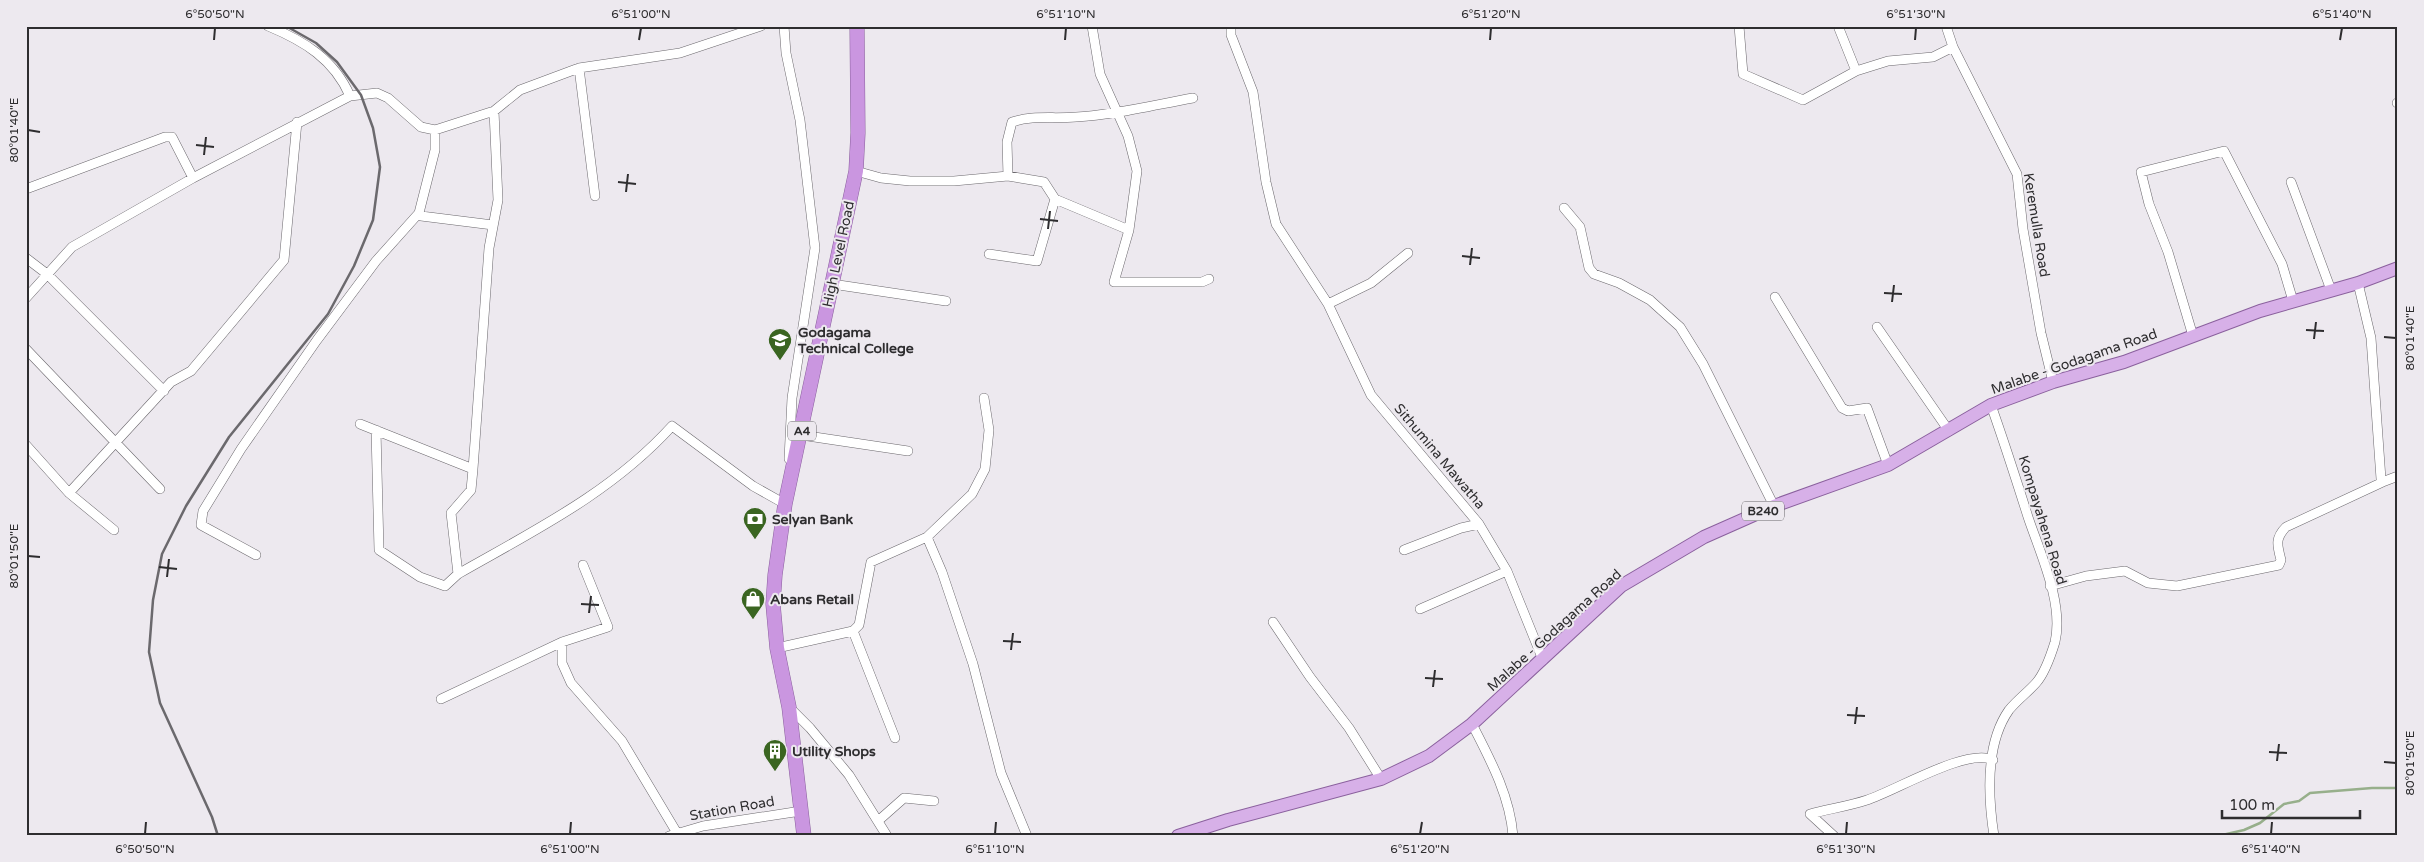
<svg xmlns="http://www.w3.org/2000/svg" width="2424" height="862" font-family="'Varela Round',sans-serif">
  <style>
    .lines { fill: none; stroke-linecap: round; stroke-linejoin: round }
    .stream { stroke: #97af8b; stroke-width: 2.5 }
    .minor-casing { stroke: #6b686d; stroke-width: 10 }
    .primary-casing { stroke: #8a609d; stroke-width: 14 }
    .trunk-casing { stroke: #8a609d; stroke-width: 15 }
    .minor { stroke: #fff; stroke-width: 9 }
    .primary { stroke: #d7b0e8; stroke-width: 12 }
    .trunk { stroke: #ca96e0; stroke-width: 14 }
    .rail { stroke: #6b696d; stroke-width: 2.5 }
    .ticks { fill: none; stroke: #2e2d2f; stroke-width: 2 }
    .labels { text-anchor: middle; stroke-width: 4; stroke-linejoin: round; paint-order: stroke }
    .shield { fill: #ede9ef; stroke: #676569; stroke-width: 1 }
    .shield-label { font-size: 12px; font-weight: bold; fill: #2e2d2f }
    .street-label { font-size: 14px; fill: #2e2d2f; stroke: #ede9ef }
    .poi-label { font-size: 14px; font-weight: bold; fill: #2e2d2f; stroke: #ede9ef; text-anchor: start }
    .neatline { fill: none; stroke: #2e2d2f; stroke-width: 2 }
    .ticks-label { font-size: 12px; text-anchor: middle; fill: #2e2d2f }
  </style>
  <rect width="100%" height="100%" fill="#ede9ef"/>
  <g class="lines">
    <!-- stream -->
    <path class="stream" d="M 2218,836 L 2244,830 L 2260,823 L 2284,804 L 2299,801 L 2310,793 L 2372,788 L 2398,788"/>
    <!-- minor casing -->
    <g class="minor-casing">
      <path id="minor" d="M 268,26 C 304,41 334,59 350,96
        M 784,26 L 786,53 L 800,120 L 815,248 L 792,398 L 789,459
        M 1092,26 L 1100,74 L 1128,136 L 1137,171 L 1129,230
        M 1231,26 L 1231,35 L 1253,92 L 1266,182 L 1276,224 L 1328,304 L 1371,395 L 1479,524 L 1507,571 L 1543,660
        M 1739,26 L 1743,74 L 1803,100 L 1856,71
        M 1838,26 L 1856,71 L 1888,61 L 1933,57 L 1953,47
        M 1946,26 L 1953,47 L 2017,174 L 2023,229 L 2041,333 L 2053,382
        M 579,68 L 595,196
        M 2397,103 L 2398,103
        M 494,111 L 498,200 L 489,248 L 473,469 L 471,490 L 451,513 L 458,574 C 535,530 611,493 672,426 L 753,486 L 785,504
        M 435,130 L 435,150 L 419,213 L 421,216 L 493,225
        M 856,171 L 881,178 L 910,181 L 954,181 L 1008,176 L 1044,182 L 1055,199 L 1037,261 L 989,254
        M 1008,176 L 1007,142 L 1012,122 C 1033,115 1053,119 1076,117 C 1115,115 1154,105 1193,98
        M 2291,182 L 2331,290
        M 26,189 L 165,137 L 172,137 L 193,178
        M 1055,199 L 1129,230 L 1114,282 L 1202,282 L 1209,279
        M 1564,208 L 1580,227 L 1589,268 L 1594,274 L 1619,283 L 1650,300 L 1680,327 L 1703,364 L 1774,506
        M 26,258 L 47,274 L 164,391
        M 2358,283 L 2371,338 L 2381,479 L 2385,481 L 2398,476
        M 832,284 L 946,301
        M 1775,297 L 1842,408 L 1848,411 L 1867,408 L 1888,465
        M 26,298 L 72,247 L 193,178 L 350,96 L 377,93 L 388,98 L 421,127 L 435,130 L 494,111 L 520,90 L 579,68 L 680,53 L 761,26
        M 1328,304 L 1371,283 L 1408,253
        M 1877,327 L 1949,431
        M 2193,336 L 2168,252 L 2149,204 L 2141,172 L 2224,151 L 2282,264 L 2293,301
        M 26,349 L 160,489
        M 1991,405 C 2004,442 2016,479 2028,517 C 2040,553 2064,603 2055,642 C 2051,655 2045,673 2036,683 C 2028,692 2017,700 2009,710 C 1985,744 1988,797 1994,836
        M 360,424 L 473,469
        M 376,430 L 379,550 L 420,577 L 445,586 L 458,574
        M 801,435 L 908,451
        M 26,445 L 69,493 L 114,530
        M 69,493 L 171,382 L 191,371 L 284,260 L 297,122
        M 927,537 L 942,572 L 973,664 L 1001,773 L 1027,836
        M 1404,550 L 1461,528 L 1479,524
        M 256,555 L 201,525 L 203,511 L 241,449 L 317,340 L 376,261 L 419,213
        M 2050,586 L 2086,576 L 2125,571 L 2148,583 L 2177,586 L 2279,565 L 2281,560 C 2277,545 2275,538 2286,527 L 2385,481
        M 1420,609 L 1507,571
        M 1273,622 L 1310,677 L 1349,728 L 1381,779
        M 853,631 L 895,738
        M 562,642 L 562,663 L 571,683 L 622,741 L 677,833
        M 777,648 L 853,631 L 859,625 L 871,562 L 927,537 L 972,494 L 985,469 L 989,430 L 984,398
        M 441,699 L 562,642 L 608,627 L 583,565
        M 789,707 L 810,728 L 849,775 L 887,836
        M 1472,724 C 1490,759 1510,796 1513,836
        M 878,821 L 904,798 L 934,801
        M 669,836 L 703,826 L 801,811
        M 1834,836 L 1810,814 C 1829,809 1849,806 1867,800 C 1895,791 1968,747 1993,760"/>
    </g>
    <!-- primary casing -->
    <g class="primary-casing">
      <path id="primary" d="M 1178,836 L 1228,820 L 1381,779 L 1429,756 L 1472,724 L 1621,586 L 1704,537 L 1774,506 L 1888,465 L 1991,405 L 2053,382 L 2124,362 L 2260,311 L 2358,283 L 2398,268"/>
    </g>
    <!-- trunk casing -->
    <g class="trunk-casing">
      <path id="trunk" d="M 804,836 L 789,707 L 777,648 L 773,604 L 775,575 L 785,504 L 856,171 L 858,133 L 857,26"/>
    </g>
    <!-- minor -->
    <use href="#minor" class="minor"/>
    <!-- primary -->
    <use href="#primary" class="primary"/>
    <!-- trunk -->
    <use href="#trunk" class="trunk"/>
    <!-- rail -->
    <path class="rail" d="M 218,836 L 212,817 L 160,703 L 149,652 L 153,600 L 162,554 L 186,506 L 229,437 L 328,314 L 354,266 L 373,220 L 380,167 L 373,128 L 361,95 L 337,62 L 316,43 L 286,26"/>
  </g>
  <!-- ticks -->
  <path class="ticks" d="M 214,40 L 215,28M 639,40 L 641,28M 1065,40 L 1066,28M 1490,40 L 1491,28M 1915,40 L 1916,28M 2340,40 L 2342,28M 28,130 L 40,132M 196,145 L 214,147M 204,155 L 206,137M 618,182 L 636,184M 626,192 L 628,174M 1040,219 L 1058,221M 1048,229 L 1050,211M 1462,256 L 1480,258M 1470,265 L 1472,248M 1884,293 L 1902,294M 1892,302 L 1894,285M 2306,330 L 2324,331M 2384,337 L 2396,338M 2314,339 L 2316,322M 28,556 L 40,557M 159,567 L 177,569M 167,577 L 169,559M 581,604 L 599,605M 589,613 L 591,596M 1003,641 L 1021,642M 1011,650 L 1013,633M 1425,678 L 1443,679M 1433,687 L 1435,670M 1847,715 L 1865,716M 1855,724 L 1857,707M 2269,752 L 2287,753M 2277,761 L 2279,744M 2384,762 L 2396,763M 145,834 L 146,822M 570,834 L 571,822M 995,834 L 996,822M 1420,834 L 1422,822M 1846,834 L 1847,822M 2271,834 L 2272,822"/>
  <!-- icons -->
  <defs>
    <g id="university-pin" transform="scale(1.25)"><path d="M0 17L-7.5 6A9.5 9.5 0 1 1 7.5 6Z" fill="#3a6521" stroke="#ede9ef"/><path d="M0-5L7-2L0 1L-7-2ZM-4 1L0 2.5L4 1V4Q0 6-4 4Z" fill="#fff"/></g>
    <g id="bank-pin" transform="scale(1.25)"><path d="M0 17L-7.5 6A9.5 9.5 0 1 1 7.5 6Z" fill="#3a6521" stroke="#ede9ef"/><path d="M-6-4H6V4H-6ZM0-2.3a2.3 2.3 0 1 0 0 4.6a2.3 2.3 0 1 0 0-4.6Z" fill="#fff"/></g>
    <g id="shop-pin" transform="scale(1.25)"><path d="M0 17L-7.5 6A9.5 9.5 0 1 1 7.5 6Z" fill="#3a6521" stroke="#ede9ef"/><path d="M-5-2.5h2.3a2.7 3.5 0 0 1 5.4 0H5L5.5 6h-11ZM-1.5-2.5h3a1.5 2.3 0 0 0-3 0Z" fill="#fff"/></g>
    <g id="building-pin" transform="scale(1.25)"><path d="M0 17L-7.5 6A9.5 9.5 0 1 1 7.5 6Z" fill="#3a6521" stroke="#ede9ef"/><path d="M-4-6H4V6H1V3H-1V6H-4ZM-2.5-4.3h1.7v1.8h-1.7ZM.8-4.3h1.7v1.8H.8ZM-2.5-1h1.7V.8h-1.7ZM.8-1h1.7V.8H.8Z" fill="#fff"/></g>
  </defs>
  <g fill-rule="evenodd">
    <use href="#university-pin" x="780" y="340"/>
    <use href="#bank-pin" x="755" y="519"/>
    <use href="#shop-pin" x="753" y="599"/>
    <use href="#building-pin" x="775" y="751"/>
  </g>
  <g class="labels">
    <!-- shield labels -->
    <g class="shield">
      <rect x="788" y="421.5" width="28" height="19" rx="4"/>
      <rect x="1742" y="501.5" width="42" height="19" rx="4"/>
    </g>
    <g class="shield-label">
      <text x="802" y="435">A4</text>
      <text x="1763" y="515">B240</text>
    </g>
    <!-- street labels -->
    <g class="street-label">
      <text transform="translate(2037 225) rotate(81)" y="5">Keremulla Road</text>
      <text transform="translate(838 254) rotate(-78)" y="5">High Level Road</text>
      <text transform="translate(2074 361) rotate(-19)" y="5">Malabe - Godagama Road</text>
      <text transform="translate(1440 456) rotate(50)" y="5">Sithumina Mawatha</text>
      <text transform="translate(2043 520) rotate(73)" y="5">Kompayahena Road</text>
      <text transform="translate(1554 630) rotate(-42)" y="5">Malabe - Godagama Road</text>
      <text transform="translate(732 808) rotate(-10)" y="5">Station Road</text>
    </g>
    <!-- poi labels -->
    <g class="poi-label">
      <text x="798" y="337">Godagama<tspan x="798" dy="16">Technical College</tspan></text>
      <text x="772" y="524">Selyan Bank</text>
      <text x="770" y="604">Abans Retail</text>
      <text x="792" y="756">Utility Shops</text>
    </g>
  </g>
  <!-- border -->
  <rect width="2424" height="862" fill="none" stroke="#ede9ef" stroke-width="55"/>
  <!-- scale -->
  <path d="M2222 810v8h138v-8" fill="none" stroke="#2e2d2f" stroke-width="2.5"/>
  <text x="2229" y="810" font-size="15" fill="#2e2d2f" stroke="#ede9ef" stroke-width="4" paint-order="stroke">100 m</text>
  <rect x="28" y="28" width="2368" height="806" class="neatline"/>
  <g class="ticks-label">
    <text x="215" y="18">6°50'50"N</text>
    <text x="641" y="18">6°51'00"N</text>
    <text x="1066" y="18">6°51'10"N</text>
    <text x="1491" y="18">6°51'20"N</text>
    <text x="1916" y="18">6°51'30"N</text>
    <text x="2342" y="18">6°51'40"N</text>
    <text transform="translate(14 130) rotate(-90)" y="4">80°01'40"E</text>
    <text transform="translate(2410 338) rotate(-90)" y="4">80°01'40"E</text>
    <text transform="translate(14 556) rotate(-90)" y="4">80°01'50"E</text>
    <text transform="translate(2410 763) rotate(-90)" y="4">80°01'50"E</text>
    <text x="145" y="853">6°50'50"N</text>
    <text x="570" y="853">6°51'00"N</text>
    <text x="995" y="853">6°51'10"N</text>
    <text x="1420" y="853">6°51'20"N</text>
    <text x="1846" y="853">6°51'30"N</text>
    <text x="2271" y="853">6°51'40"N</text>
  </g>
</svg>
